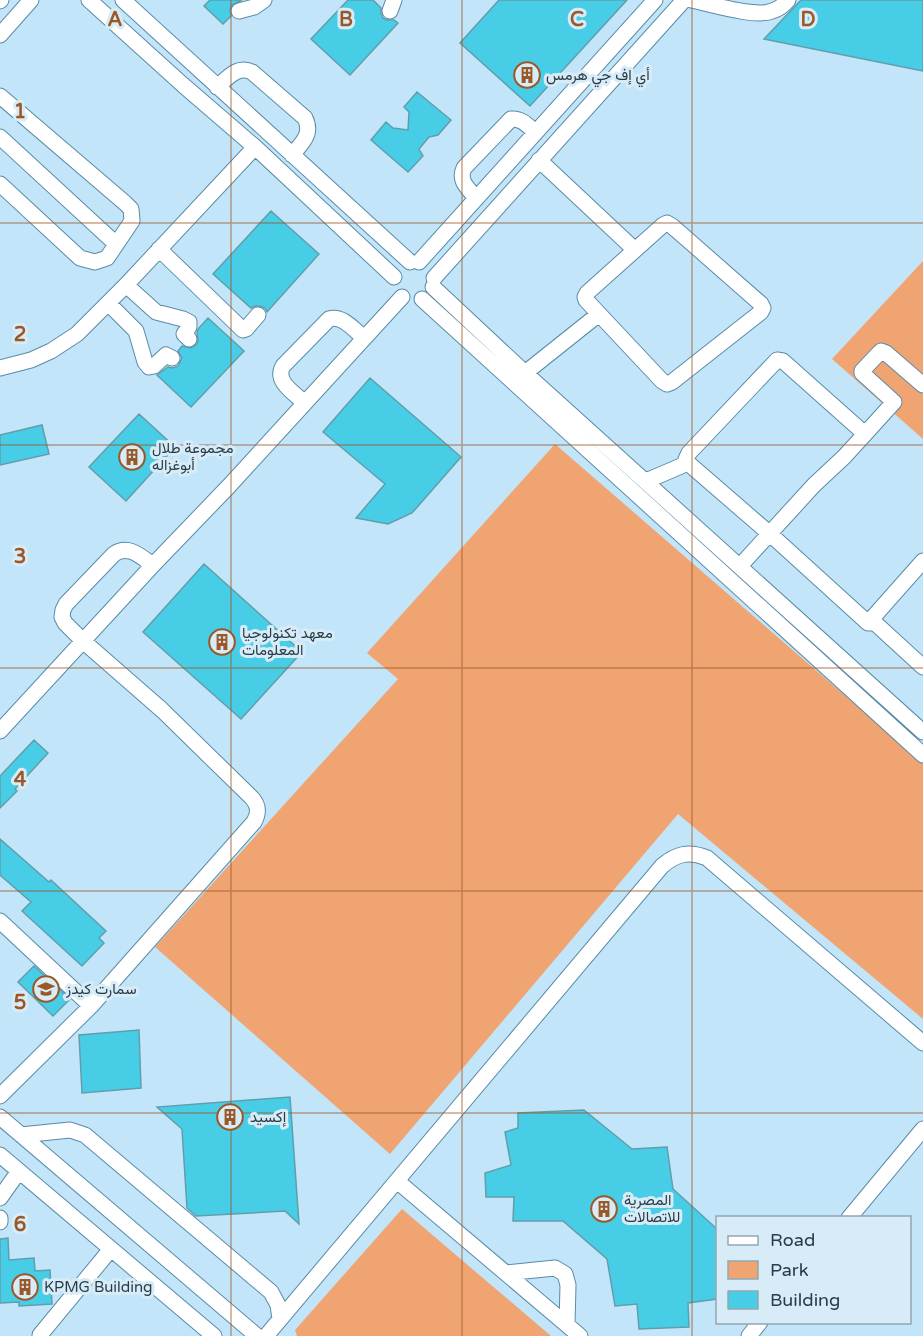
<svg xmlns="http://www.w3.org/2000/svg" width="923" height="1336" font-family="'Varela Round',Vazirmatn,sans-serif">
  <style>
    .built { fill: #c2e5f9; fill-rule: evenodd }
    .green { fill: #f0a472 }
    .building { fill: #48cde7; stroke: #619eac; stroke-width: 1.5 }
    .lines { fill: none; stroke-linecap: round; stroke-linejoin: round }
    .minor-casing { stroke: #5a8ba6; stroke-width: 17 }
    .minor { stroke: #fff; stroke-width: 15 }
    .grid { fill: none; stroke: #9b5827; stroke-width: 1.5; stroke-opacity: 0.55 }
    .labels { text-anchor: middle; stroke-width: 6; stroke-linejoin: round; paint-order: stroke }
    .poi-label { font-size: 15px; fill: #283c48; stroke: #d8ecf8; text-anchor: start }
    .grid-label { font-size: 20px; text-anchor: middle; font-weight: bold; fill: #9b5827; stroke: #d8ecf8; stroke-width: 6; stroke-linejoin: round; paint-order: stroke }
  </style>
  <rect width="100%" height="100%" fill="#d8ecf8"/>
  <!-- built -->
  <path class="built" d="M 0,0 L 923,0 L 923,1336 L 0,1336 ZM 718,1218 L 910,1218 L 910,1322 L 718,1322 Z"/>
  <!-- green -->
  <path class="green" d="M 923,261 L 923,439 L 832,359 Z
    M 555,444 L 923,763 L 923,1019 L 678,814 L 390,1154 L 155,947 L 398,679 L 367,653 Z
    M 402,1209 L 551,1336 L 297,1336 L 295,1330 Z"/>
  <!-- building -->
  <path class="building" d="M 210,0 L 242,0 L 232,5 L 230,9 L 231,16 L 223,24 L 204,6 Z
    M 348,0 L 373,0 L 381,8 L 381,13 L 383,18 L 387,20 L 394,20 L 398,23 L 350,75 L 311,39 Z
    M 499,0 L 627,0 L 530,106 L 460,43 Z
    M 801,0 L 923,0 L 923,71 L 764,39 Z
    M 417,92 L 451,120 L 438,135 L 429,137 L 419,149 L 423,156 L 408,172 L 371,140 L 386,122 L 393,128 L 408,130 L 409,112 L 404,107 Z
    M 271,211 L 319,254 L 267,312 L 265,308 L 260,306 L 255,306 L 251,308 L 213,274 Z
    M 208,318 L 244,351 L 191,407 L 157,375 L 168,367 L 173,368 L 178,366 L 182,358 L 178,351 L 182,346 L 191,348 L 196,345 L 198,341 L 197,333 L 198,329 Z
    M 370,378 L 461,457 L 412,513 L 388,524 L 356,518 L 385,484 L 323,432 Z
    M 139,414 L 175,447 L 126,501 L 89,467 Z
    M 42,425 L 49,454 L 0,465 L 0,435 Z
    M 204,564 L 302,652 L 241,719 L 143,632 Z
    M 34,740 L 48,753 L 15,789 L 17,791 L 0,808 L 0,776 Z
    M 0,839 L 49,882 L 51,880 L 106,931 L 99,938 L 104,943 L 82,966 L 22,911 L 31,902 L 0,875 Z
    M 34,966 L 70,999 L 53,1016 L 18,982 Z
    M 139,1030 L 141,1088 L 82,1093 L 79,1035 Z
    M 290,1097 L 299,1224 L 285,1211 L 196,1216 L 187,1208 L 182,1129 L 157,1107 Z
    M 584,1110 L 632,1149 L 667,1147 L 673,1189 L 717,1229 L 717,1299 L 688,1303 L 689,1327 L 639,1329 L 637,1304 L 615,1306 L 607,1259 L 563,1221 L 513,1221 L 514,1197 L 486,1197 L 485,1173 L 511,1165 L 505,1132 L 518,1128 L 518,1113 Z
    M 8,1238 L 9,1260 L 34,1258 L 35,1271 L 50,1270 L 52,1304 L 19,1306 L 19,1302 L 0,1303 L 0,1239 Z"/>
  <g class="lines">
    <!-- minor casing -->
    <g class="minor-casing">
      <path id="minor" d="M 89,0 L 183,85 L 255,147 L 394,277
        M 123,0 L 410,262
        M 691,0 C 711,4 755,18 772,11 C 779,9 784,5 788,0
        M 0,1 L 1,0
        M 239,11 L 254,7 L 264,0
        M 390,11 L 394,0
        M 0,35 L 31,0
        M 217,87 C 228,78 237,65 252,72 L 305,118 C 313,134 302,143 292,155
        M 0,96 L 125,203 L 131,209 L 132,221 L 107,258 L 95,262 L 80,258 L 0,184
        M 0,137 L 116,244
        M 539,160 L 635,250
        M 476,198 C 468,188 458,181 464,168 L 511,119 C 522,118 528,126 535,132
        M 667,223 L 672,226 L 761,304 L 763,308 L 761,312 L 672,382 L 667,384 L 662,381 L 586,300 L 585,297 L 587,293 L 663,225 Z
        M 159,249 L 243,330 L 246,329 L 258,315
        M 419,262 L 655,0
        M 434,278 L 684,0
        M 126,285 L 156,312 L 183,319 L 189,322 L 189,327 L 184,334 L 189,339
        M 433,287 L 525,373 L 923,732
        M 422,299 L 923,755
        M 108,303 L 136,331 L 145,362 L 149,367 L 154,366 L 166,355 L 172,358
        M 0,368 L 31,360 L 51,351 L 77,334 L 126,285 L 255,147
        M 525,373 L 599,314
        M 923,385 L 886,353 L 881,351 L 879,353 L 862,371 L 862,373 L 894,402 L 865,434 L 783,361 L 777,360 L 689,453 L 686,459 L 688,463 L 770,534 L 868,623 L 875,623 L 923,667
        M 305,403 C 294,393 274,381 283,366 L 329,319 C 343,315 354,330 364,338
        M 646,481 L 688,463
        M 740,566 L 814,485 L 844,457 L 865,434
        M 868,623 L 923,561
        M 0,731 L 153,565 L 229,486 L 402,297
        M 0,921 L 91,1006
        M 0,1096 L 91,1006 L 254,822 C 259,813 259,806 252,798 L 162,710 L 83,641 L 65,623 L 62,617 L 63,610 L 66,604 L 114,554 C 129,544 141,557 153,565
        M 0,1117 L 257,1336
        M 21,1135 L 70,1130 L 85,1135 L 271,1292 L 278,1305 L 280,1319
        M 0,1155 L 214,1336
        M 397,1181 L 580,1336
        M 0,1198 L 19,1171
        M 0,1218 L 0,1222
        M 849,1218 L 923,1129
        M 506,1273 L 555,1268 L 565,1274 L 568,1285 L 567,1325
        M 40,1335 L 111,1249
        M 266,1336 L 662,866 C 677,853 689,851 707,858 L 923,1043
        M 749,1336 L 760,1322"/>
    </g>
    <!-- minor -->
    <use href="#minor" class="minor"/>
  </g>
  <!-- grid -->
  <path class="grid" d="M 231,0 L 231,1336M 462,0 L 462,1336M 692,0 L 692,1336M 0,223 L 923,223M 0,445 L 923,445M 0,668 L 923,668M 0,891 L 923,891M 0,1113 L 923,1113"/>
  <!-- icons -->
  <defs>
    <g id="building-ring" transform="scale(1.35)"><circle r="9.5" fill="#d8ecf8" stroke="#9b5827" stroke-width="1.5"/><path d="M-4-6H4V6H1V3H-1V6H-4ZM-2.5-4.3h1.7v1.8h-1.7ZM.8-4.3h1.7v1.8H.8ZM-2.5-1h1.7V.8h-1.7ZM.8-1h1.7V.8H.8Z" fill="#9b5827"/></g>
    <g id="school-ring" transform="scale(1.35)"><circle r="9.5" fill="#d8ecf8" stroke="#9b5827" stroke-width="1.5"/><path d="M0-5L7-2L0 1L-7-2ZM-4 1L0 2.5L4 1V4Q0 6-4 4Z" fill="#9b5827"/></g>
  </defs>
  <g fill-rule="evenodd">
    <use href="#building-ring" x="527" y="75"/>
    <use href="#building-ring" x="132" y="457"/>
    <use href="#building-ring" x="222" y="642"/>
    <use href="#school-ring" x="46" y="989"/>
    <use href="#building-ring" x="230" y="1117"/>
    <use href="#building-ring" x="604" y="1209"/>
    <use href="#building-ring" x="25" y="1287"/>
  </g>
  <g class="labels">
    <!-- poi labels -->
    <g class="poi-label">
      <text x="546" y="80">أي إف جي هرمس</text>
      <text x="152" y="453">مجموعة طلال<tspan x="152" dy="17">أبوغزاله</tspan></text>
      <text x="242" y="638">معهد تكنولوجيا<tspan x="242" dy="17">المعلومات</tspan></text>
      <text x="66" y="994">سمارت كيدز</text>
      <text x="250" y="1122">إكسيد</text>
      <text x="624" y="1205">المصرية<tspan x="624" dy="17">للاتصالات</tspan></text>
      <text x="44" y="1292">KPMG Building</text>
    </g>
  </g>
  <g class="grid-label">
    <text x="115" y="26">A</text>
    <text x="346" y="26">B</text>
    <text x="577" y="26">C</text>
    <text x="808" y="26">D</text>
    <text x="20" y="118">1</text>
    <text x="20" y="341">2</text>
    <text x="20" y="563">3</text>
    <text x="20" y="786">4</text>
    <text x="20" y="1009">5</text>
    <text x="20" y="1231">6</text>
  </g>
  <!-- legend -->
  <rect x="716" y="1216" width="195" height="108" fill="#d8ecf8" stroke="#92a6b2" stroke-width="1.5"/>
  <rect x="728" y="1236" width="30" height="9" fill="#ffffff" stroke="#92a6b2" stroke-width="1.5"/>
  <text x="770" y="1246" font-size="18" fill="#283c48">Road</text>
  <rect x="728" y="1261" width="30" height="18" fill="#f0a472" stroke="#92a6b2" stroke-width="1.5"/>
  <text x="770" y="1276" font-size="18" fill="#283c48">Park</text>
  <rect x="728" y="1291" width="30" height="18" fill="#48cde7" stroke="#92a6b2" stroke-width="1.5"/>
  <text x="770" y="1306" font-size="18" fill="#283c48">Building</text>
</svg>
